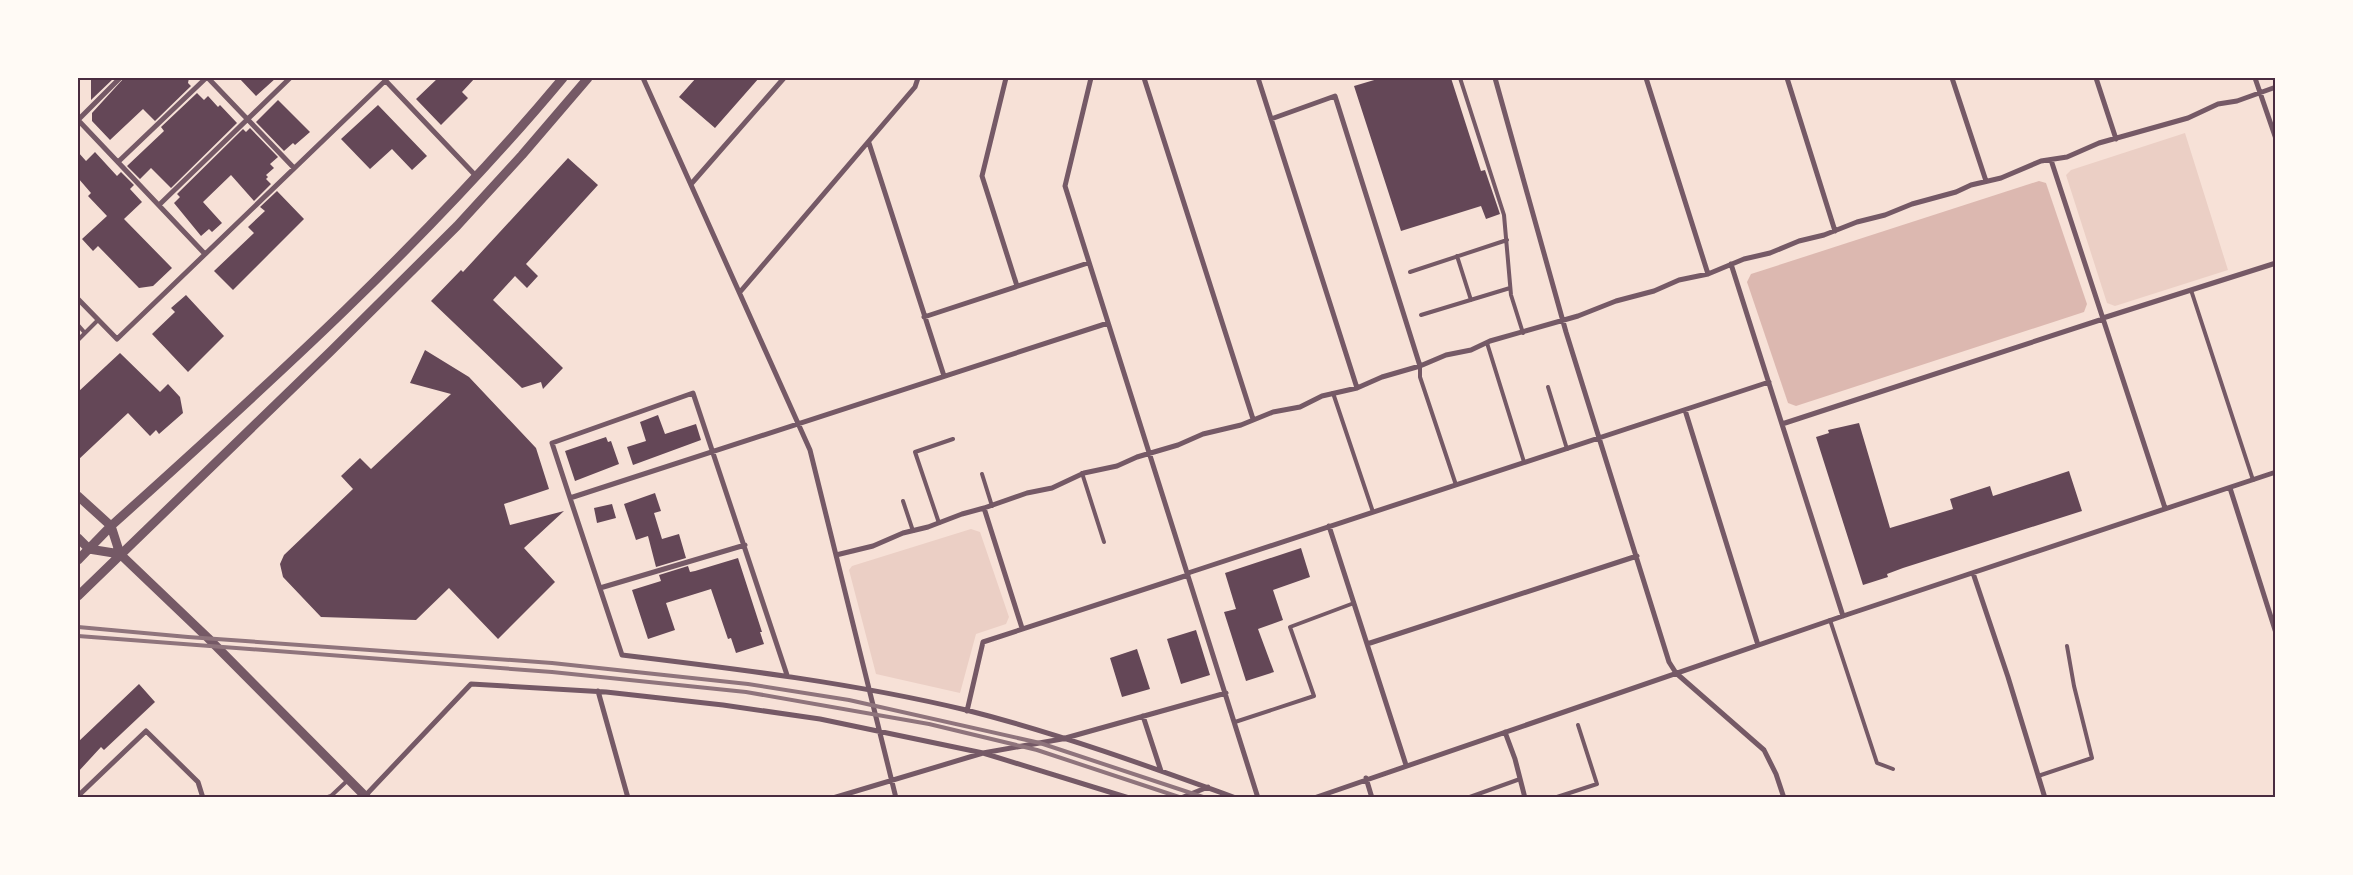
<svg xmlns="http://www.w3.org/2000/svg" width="2353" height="875" font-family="'DejaVu Sans',sans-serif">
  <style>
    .green { fill: #ebcfc5 }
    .water { fill: #dcb8b0 }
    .building { fill: #644757 }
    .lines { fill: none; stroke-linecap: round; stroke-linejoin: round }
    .service { stroke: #755966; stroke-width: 4 }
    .minor { stroke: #755966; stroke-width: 5 }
    .tertiary { stroke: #755966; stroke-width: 9 }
    .rail { stroke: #8f747c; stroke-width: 4 }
    .neatline { fill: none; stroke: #4a2c40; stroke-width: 2 }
  </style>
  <rect width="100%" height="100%" fill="#f7e1d7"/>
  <!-- green -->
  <path class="green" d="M 2185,133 L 2228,270 L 2115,306 L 2107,303 L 2066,175 L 2071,170 Z
    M 971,529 L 980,532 L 1009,617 L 1006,624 L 976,634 L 960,693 L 876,674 L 849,570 L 852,566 Z"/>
  <!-- water -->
  <path class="water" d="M 2039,181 L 2046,183 L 2087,304 L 2084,312 L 1796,406 L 1788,403 L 1747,282 L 1751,274 Z"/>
  <!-- building -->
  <path class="building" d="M 91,78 L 114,78 L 91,100 Z
    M 124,78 L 189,78 L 188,83 L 191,86 L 155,121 L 143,109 L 110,140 L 92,121 L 92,113 Z
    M 239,78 L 276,78 L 256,96 Z
    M 438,78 L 475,78 L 462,92 L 468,98 L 441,125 L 416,99 Z
    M 696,78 L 759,78 L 715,128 L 679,97 Z
    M 1381,78 L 1451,78 L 1481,171 L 1485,170 L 1500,214 L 1486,219 L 1481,206 L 1401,231 L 1354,86 Z
    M 197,93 L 204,100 L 208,96 L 218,107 L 220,105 L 237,123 L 171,188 L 151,168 L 140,179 L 127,166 L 164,131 L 161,127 Z
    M 278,100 L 310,132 L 295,145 L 293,143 L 284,151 L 256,122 Z
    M 378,105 L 427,156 L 412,170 L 392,149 L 370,169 L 341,139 Z
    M 250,128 L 278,157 L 270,164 L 274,168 L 266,175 L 268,177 L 266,179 L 271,184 L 254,201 L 231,175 L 203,202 L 222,223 L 212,232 L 209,229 L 201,236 L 174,203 L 180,197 L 177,194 L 243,129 L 246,132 Z
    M 78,152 L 86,161 L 95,152 L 117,176 L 121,172 L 134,185 L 130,189 L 142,202 L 124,219 L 172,268 L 153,286 L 139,288 L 98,246 L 93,251 L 82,239 L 107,216 L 88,196 L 91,193 L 78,178 Z
    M 568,158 L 598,185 L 526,264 L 538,276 L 527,288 L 515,276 L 493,300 L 563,368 L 543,389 L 541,382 L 522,388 L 431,301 L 461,270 L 463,272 Z
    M 277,191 L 304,219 L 233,290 L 214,271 L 254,233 L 248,227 L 265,211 L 260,207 Z
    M 186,295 L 224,336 L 188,372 L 152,334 L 175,312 L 171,308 Z
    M 425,350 L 469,377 L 536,448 L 549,489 L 504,504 L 510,525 L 564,511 L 524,548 L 555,582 L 498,639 L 449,588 L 416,620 L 321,617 L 283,577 L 280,564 L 284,555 L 353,489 L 341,476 L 360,458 L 371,469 L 451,394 L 410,383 Z
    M 120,353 L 160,392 L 168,384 L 180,397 L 183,413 L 159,434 L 156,430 L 150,436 L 128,413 L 78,460 L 78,392 Z
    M 658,415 L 665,434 L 696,424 L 701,440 L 633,465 L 627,447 L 646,441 L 640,422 Z
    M 1859,423 L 1890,528 L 1953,509 L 1950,499 L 1990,486 L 1993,496 L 2069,471 L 2082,511 L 1903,568 L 1887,574 L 1888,577 L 1863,585 L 1816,437 L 1829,433 L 1828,430 Z
    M 606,437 L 608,442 L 611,441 L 619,464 L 575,481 L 565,451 Z
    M 655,493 L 661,511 L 654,513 L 662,539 L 679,534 L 686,558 L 656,567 L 648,536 L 636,540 L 624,504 Z
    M 612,504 L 616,518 L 597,523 L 594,508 Z
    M 1301,548 L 1310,577 L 1273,590 L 1283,620 L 1258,629 L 1274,672 L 1246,681 L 1224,612 L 1236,609 L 1225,573 Z
    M 738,558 L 762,632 L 760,632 L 764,644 L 736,653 L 731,638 L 728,639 L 711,589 L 666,603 L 675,630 L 648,639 L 632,590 L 661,581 L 659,575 L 688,566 L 690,572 L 695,571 Z
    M 1196,630 L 1210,675 L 1181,684 L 1167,639 Z
    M 1137,649 L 1150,689 L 1122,697 L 1110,658 Z
    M 139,684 L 155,702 L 104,750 L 101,747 L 78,772 L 78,742 Z"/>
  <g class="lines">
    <!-- service -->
    <path class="service" d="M 1460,78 L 1504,215 L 1511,295 L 1523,333
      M 1457,256 L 1471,300
      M 1410,272 L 1507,240
      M 2191,290 L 2253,480
      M 1421,315 L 1510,288
      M 78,325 L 85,333
      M 78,340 L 98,320
      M 1487,343 L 1524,462
      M 1420,366 L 1420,377 L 1456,485
      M 1548,387 L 1567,449
      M 1333,393 L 1373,512
      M 1082,473 L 1104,542
      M 982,474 L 992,506
      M 903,501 L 913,531
      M 939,523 L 915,452 L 953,439
      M 1830,620 L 1877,763 L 1893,769
      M 1235,722 L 1314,696 L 1290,627 L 1354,603
      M 2038,776 L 2092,758 L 2074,686 L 2067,646
      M 325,798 L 331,796 L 348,780
      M 1467,798 L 1520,779
      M 1554,798 L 1597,784 L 1578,725"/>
    <!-- minor -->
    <path class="minor" d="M 208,78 L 294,168
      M 383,78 L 476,176
      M 643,78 L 810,450 L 896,798
      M 1006,78 L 982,176 L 1017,286
      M 1091,78 L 1065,186 L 1258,798
      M 1144,78 L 1253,419
      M 1258,78 L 1357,388
      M 1495,78 L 1566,332 L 1669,662 L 1676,673 L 1764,750 L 1776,774 L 1784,798
      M 1646,78 L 1708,274
      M 1787,78 L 1835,231
      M 1952,78 L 1986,181
      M 2096,78 L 2116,139
      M 2255,78 L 2276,139
      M 1271,119 L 1335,96 L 1420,366
      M 78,120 L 204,253
      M 78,120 L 120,78
      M 869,143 L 944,376
      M 2051,160 L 2165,508
      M 118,162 L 206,78
      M 692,183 L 784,78
      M 159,205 L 290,78
      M 1731,264 L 1843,616
      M 740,292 L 915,87 L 918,78
      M 78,299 L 117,339 L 388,78
      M 924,317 L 1088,263
      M 2103,318 L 2276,263
      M 1685,410 L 1758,645
      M 1782,424 L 2103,319
      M 2230,488 L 2276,633
      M 570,498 L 622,655 C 738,669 853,683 966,710 C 1057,733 1148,766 1236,798
      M 984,508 L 1022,628
      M 1329,526 L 1406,765
      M 836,555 L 873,546 L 903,533 L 928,527 L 962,514 L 984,508 L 1027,493 L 1052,488 L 1084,473 L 1117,466 L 1137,457 L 1178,445 L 1203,434 L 1241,425 L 1273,412 L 1300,407 L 1322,396 L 1357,388 L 1382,377 L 1420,366 L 1446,355 L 1471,350 L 1490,341 L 1578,316 L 1616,301 L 1654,291 L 1679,280 L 1708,274 L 1744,259 L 1770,253 L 1799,241 L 1824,235 L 1857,222 L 1885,215 L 1912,204 L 1956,192 L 1971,185 L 2001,178 L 2041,161 L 2067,157 L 2099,143 L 2188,118 L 2218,104 L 2237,101 L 2276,87
      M 1188,573 L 1769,382
      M 1973,573 L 2008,677 L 2045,798
      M 600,588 L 745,545
      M 1367,644 L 1637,556
      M 787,675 L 693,393 L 552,443 L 570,498 L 1108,323
      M 598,691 L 628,798
      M 967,711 L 983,642 L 1188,575
      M 1143,716 L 1161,771
      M 1505,732 L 1515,759 L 1525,798
      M 1366,778 L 1372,798
      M 78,796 L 146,731 L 198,782 L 203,798
      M 365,796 L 471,684 L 606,692 L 723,705 L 820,719 L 983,753 L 1129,798
      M 833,798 L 983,753 L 1062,739 L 1226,693
      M 1181,798 L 1208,787
      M 1314,798 L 1843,616 L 2276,472"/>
    <!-- tertiary -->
    <path class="tertiary" d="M 78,496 L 111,526 L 120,554 L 208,638 L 367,798
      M 78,538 L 89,549 L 120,554
      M 78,560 L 111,526 C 269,384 427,241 563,78
      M 78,596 L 331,351 L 457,226 L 522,155 L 588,78"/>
    <!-- rail -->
    <path class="rail" d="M 78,627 L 188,637 L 552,663 L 748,684 L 849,700 L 1040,743 L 1206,798
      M 78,636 L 552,672 L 746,692 L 929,724 L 1037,750 L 1182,798"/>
  </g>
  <!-- border -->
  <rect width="2353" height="875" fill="none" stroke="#fffaf5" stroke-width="158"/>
  <rect x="79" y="79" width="2195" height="717" class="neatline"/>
</svg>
